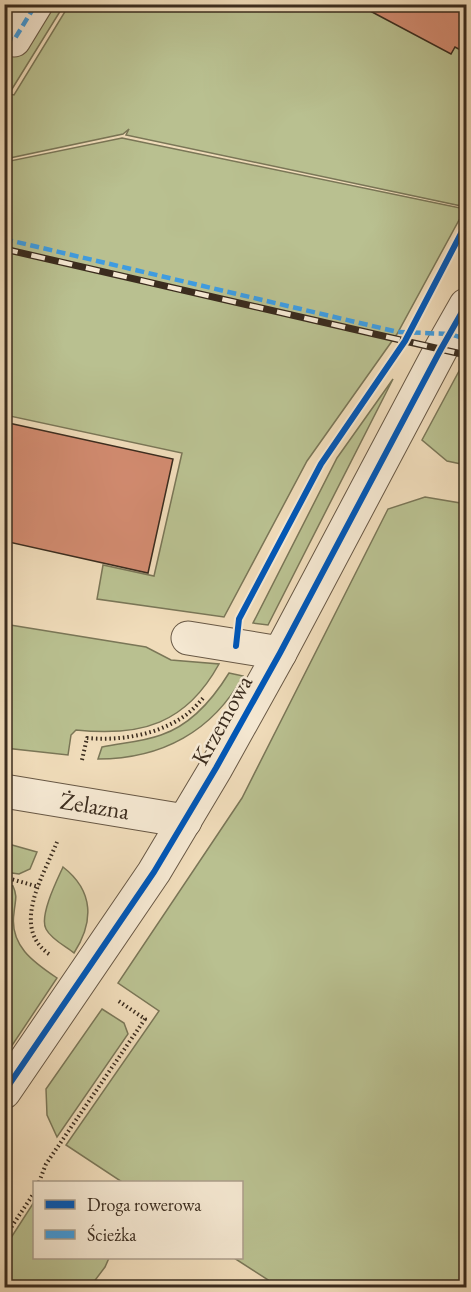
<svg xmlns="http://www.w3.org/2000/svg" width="471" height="1292" font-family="'EB Garamond',serif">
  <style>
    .green { fill: #b9c090; stroke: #7a7657; stroke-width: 1.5 }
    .building { fill: #d28b70; stroke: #3b2c1e; stroke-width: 1.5 }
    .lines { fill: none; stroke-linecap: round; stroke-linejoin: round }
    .minor-casing { stroke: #685845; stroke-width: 35 }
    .path { stroke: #3b2c1e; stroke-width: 4; stroke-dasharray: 1.5 3; stroke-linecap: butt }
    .minor { stroke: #f5e8d2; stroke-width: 33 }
    .rail-casing { stroke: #3b2c1e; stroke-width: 7 }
    .rail { stroke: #f5e8d2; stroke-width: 4.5; stroke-dasharray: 14; stroke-linecap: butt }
    .quiet { stroke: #3f9ce0; stroke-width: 4.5; stroke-dasharray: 9 4.5; stroke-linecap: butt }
    .cycleway-casing { stroke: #f5e8d2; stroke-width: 10 }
    .cycleway { stroke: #0057b8; stroke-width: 6 }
    .labels { text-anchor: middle; stroke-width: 5; stroke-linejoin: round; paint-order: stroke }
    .street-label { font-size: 24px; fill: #3b2c1e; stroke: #f5e8d2 }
  </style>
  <rect width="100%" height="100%" fill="#f0dcba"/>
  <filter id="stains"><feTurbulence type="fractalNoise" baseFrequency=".00333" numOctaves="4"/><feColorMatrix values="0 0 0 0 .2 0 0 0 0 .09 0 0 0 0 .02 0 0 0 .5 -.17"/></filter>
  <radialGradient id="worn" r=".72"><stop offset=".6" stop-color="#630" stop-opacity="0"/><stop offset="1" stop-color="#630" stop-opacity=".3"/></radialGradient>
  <!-- green -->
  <path class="green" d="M 5,5 L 64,5 L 12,89 L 5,87 Z
    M 69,5 L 466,5 L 466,207 L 126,135 L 129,129 L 123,134 L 5,159 L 4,93 L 14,95 Z
    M 122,138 L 465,209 L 397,334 L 307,461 L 224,617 L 97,599 L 103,565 L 154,576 L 182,453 L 5,415 L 5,162 Z
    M 466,358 L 466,465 L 447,461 L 422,440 Z
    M 393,379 L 268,625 L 253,623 L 337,458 Z
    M 425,497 L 466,504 L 466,1287 L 279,1287 L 234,1258 L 242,1258 L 242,1182 L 122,1182 L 66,1145 L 159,1011 L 118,983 L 242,798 L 388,509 Z
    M 4,624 L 146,647 L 171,660 L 219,664 C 186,724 141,737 76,730 L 71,735 L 68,755 L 5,748 Z
    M 229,673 L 243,676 C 213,731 162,759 98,759 L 102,747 C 121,743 142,742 161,735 C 191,725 213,699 229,673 Z
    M 5,843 L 37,852 L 30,869 L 19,874 L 5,872 Z
    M 63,867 C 94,891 94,922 74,953 C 65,946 51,939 46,929 C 39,916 57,880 63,867 Z
    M 5,884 L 13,886 C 18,897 15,901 14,913 C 9,945 33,962 57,978 L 5,1056 Z
    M 102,1009 L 124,1023 L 128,1034 L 57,1137 L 47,1115 L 46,1089 Z
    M 34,1202 L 34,1258 L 109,1258 L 105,1267 L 90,1287 L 5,1287 L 5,1247 Z"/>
  <!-- building -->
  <path class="building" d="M 357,4 L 466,4 L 466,53 L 455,47 L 451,54 Z
    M 4,422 L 173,459 L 148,573 L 4,541 Z"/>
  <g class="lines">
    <!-- minor casing -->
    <g class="minor-casing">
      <g id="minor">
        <path d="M 4,37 L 14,40 L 36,4"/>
        <path d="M 188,638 L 280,653"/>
        <path id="s1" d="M 4,791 L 185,821"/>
        <path d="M 4,1092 L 154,872 L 216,768 L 280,653 L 441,349 L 466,305"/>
      </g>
    </g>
    <!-- path -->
    <path class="path" d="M 82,760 L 87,738 C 120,741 156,735 183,717 C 191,712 198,704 204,697
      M 4,877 L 39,887
      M 49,954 C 10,927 44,875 57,842
      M 39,1182 L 46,1164 L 145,1019 L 117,1000
      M 4,1238 L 34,1193"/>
    <!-- minor -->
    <use href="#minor" class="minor"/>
    <!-- rail casing -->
    <g class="rail-casing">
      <path id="rail" d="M 4,249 L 466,355"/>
    </g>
    <!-- rail -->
    <use href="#rail" class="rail"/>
    <!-- quiet -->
    <path class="quiet" d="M 4,37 L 14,40 L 36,4
      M 4,239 L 398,332 L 450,334 L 466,339"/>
    <!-- cycleway casing -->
    <g class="cycleway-casing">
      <path id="cycleway" d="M 236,646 L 239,619 L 321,464 L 405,341 L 466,224
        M 4,1092 L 154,872 L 216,768 L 280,653 L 441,349 L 466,305"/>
    </g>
    <!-- cycleway -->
    <use href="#cycleway" class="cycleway"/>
  </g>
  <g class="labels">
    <!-- street labels -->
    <g class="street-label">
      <text transform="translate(222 720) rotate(-61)" y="8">Krzemowa</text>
      <text dy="8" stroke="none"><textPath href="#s1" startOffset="92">Żelazna</textPath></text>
    </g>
  </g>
  <!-- margin -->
  <rect width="471" height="1292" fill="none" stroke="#f0dcba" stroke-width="24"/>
  <rect x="6" y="6" width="459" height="1280" fill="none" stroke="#3b2c1e" stroke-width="3"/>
  <rect x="12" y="12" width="447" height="1268" fill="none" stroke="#3b2c1e" stroke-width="1.5"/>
  <!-- legend -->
  <rect x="33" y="1181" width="210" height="78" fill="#f5e8d2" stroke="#ab9d8a" stroke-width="1.5"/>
  <rect x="45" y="1200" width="30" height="9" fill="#0057b8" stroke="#ab9d8a" stroke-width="1.5"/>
  <text x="87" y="1211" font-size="18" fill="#3b2c1e">Droga rowerowa</text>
  <rect x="45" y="1230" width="30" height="9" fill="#3f9ce0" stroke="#ab9d8a" stroke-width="1.5"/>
  <text x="87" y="1241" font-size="18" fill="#3b2c1e">Ścieżka</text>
  <rect width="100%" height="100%" filter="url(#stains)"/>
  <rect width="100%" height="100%" fill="url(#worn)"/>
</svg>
